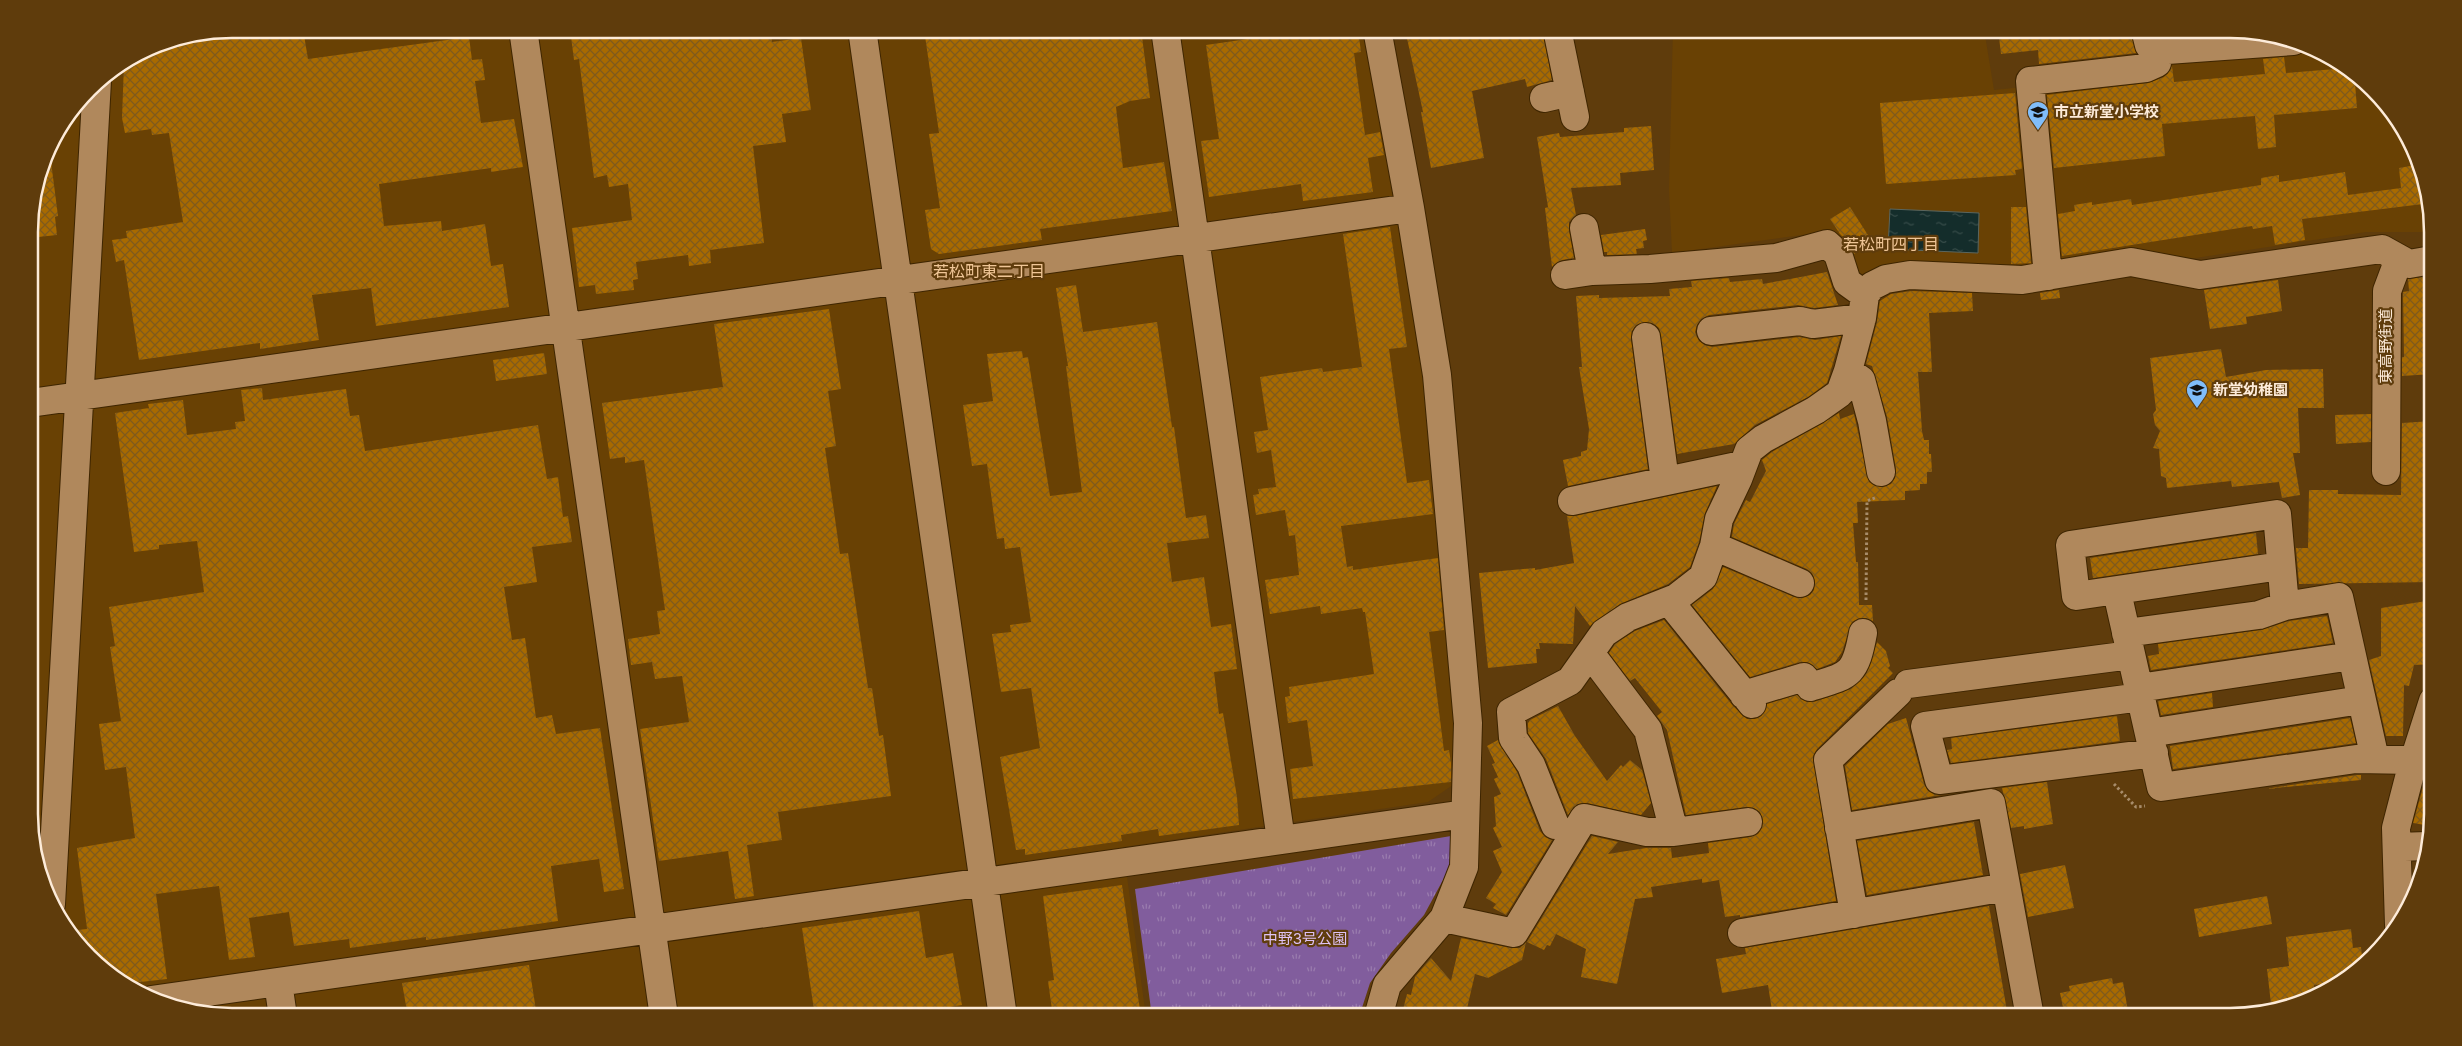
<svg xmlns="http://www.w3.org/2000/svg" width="2462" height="1046" font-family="Inter,'Noto Sans JP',sans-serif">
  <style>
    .built { fill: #694104 }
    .park { fill: url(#park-tufts) }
    .water { fill: url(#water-ripples); stroke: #5a665f }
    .building { fill: url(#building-cross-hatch) }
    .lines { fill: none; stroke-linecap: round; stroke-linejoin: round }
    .minor-casing { stroke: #3e2501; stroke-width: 30 }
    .path { stroke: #a78c6a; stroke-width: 3; stroke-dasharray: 2.5 2.5; stroke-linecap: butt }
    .minor { stroke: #b0885c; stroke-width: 28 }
    .labels { text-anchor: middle; stroke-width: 4.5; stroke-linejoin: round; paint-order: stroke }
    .poi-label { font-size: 15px; font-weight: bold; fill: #fdebd9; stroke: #5f3c0c; text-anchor: start }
    .street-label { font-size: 15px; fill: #fdebd9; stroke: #5f3c0c }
    .park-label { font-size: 15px; fill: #dec2f5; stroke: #5f3c0c }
    .neighbourhood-label { font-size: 16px; fill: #f0c697; stroke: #5f3c0c }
    .rim { fill: none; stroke: #fdebd9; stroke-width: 2.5 }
  </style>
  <defs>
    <pattern id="park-tufts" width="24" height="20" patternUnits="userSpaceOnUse" patternTransform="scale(1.25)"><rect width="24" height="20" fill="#815d9d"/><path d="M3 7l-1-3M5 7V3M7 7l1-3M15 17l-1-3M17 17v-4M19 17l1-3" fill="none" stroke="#9a7cae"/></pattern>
    <pattern id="water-ripples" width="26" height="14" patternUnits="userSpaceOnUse" patternTransform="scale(1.25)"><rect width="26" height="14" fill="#142d2b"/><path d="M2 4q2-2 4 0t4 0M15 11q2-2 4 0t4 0" fill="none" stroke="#374c49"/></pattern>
    <pattern id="building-cross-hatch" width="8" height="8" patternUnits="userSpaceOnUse" patternTransform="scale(1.25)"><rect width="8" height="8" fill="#a86a00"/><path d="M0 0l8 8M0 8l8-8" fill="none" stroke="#7f5a1d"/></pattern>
  </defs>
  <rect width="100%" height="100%" fill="#5f3c0c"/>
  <!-- built -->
  <path class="built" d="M 232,29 L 1373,29 L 1431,383 L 1460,780 L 1428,802 L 1123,847 L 1146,1017 L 232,1017 L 154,1002 L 108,975 L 71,938 L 44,892 L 31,841 L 29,218 L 50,142 L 98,79 L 154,44 Z
    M 1673,29 L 1984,29 L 1994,90 L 2150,74 L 2169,63 L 2315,49 L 2354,71 L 2391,108 L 2418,154 L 2432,205 L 2432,232 L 2366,232 L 2189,259 L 2026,271 L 1862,278 L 1843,248 L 1823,232 L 1672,253 L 1669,189 Z"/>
  <!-- park -->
  <path class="park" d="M 1451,836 L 1450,867 L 1424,915 L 1391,953 L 1370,983 L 1359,1017 L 1152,1017 L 1135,889 Z"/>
  <!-- water -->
  <path class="water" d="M 1890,209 L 1979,213 L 1978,253 L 1888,249 Z"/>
  <!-- building -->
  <path class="building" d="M 232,29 L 303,29 L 308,59 L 469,37 L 472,60 L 482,59 L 485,80 L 475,81 L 481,123 L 514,119 L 523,167 L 491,172 L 491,168 L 379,184 L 384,226 L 441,221 L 442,231 L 485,224 L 491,266 L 503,264 L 509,307 L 376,326 L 371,288 L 312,295 L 319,340 L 260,349 L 260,343 L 139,360 L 124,260 L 116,262 L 112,240 L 127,238 L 126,231 L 183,222 L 169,133 L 152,135 L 151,129 L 125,133 L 122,118 L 124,63 L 154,44 Z
    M 570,29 L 770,29 L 772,42 L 801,38 L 811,110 L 782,114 L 786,142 L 753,146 L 764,243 L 710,250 L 711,263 L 689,266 L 688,255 L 636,262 L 638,279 L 633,280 L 634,290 L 596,294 L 595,285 L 579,287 L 572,228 L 632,220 L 628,184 L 609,187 L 607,175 L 594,178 L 579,59 L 574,60 Z
    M 924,29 L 1141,29 L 1150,98 L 1130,101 L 1116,107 L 1123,168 L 1164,162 L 1172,211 L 1040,229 L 1042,240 L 939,254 L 931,249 L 925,210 L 940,208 L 929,134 L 939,133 Z
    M 1405,29 L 1542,29 L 1552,80 L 1527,87 L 1525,79 L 1472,91 L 1484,158 L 1431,168 L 1421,112 L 1423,112 Z
    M 1998,29 L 2130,29 L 2136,53 L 2039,64 L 2038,50 L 2001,54 Z
    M 1358,30 L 1361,52 L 1354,53 L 1365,135 L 1380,132 L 1384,155 L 1368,158 L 1373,192 L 1303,201 L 1301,184 L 1209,197 L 1201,141 L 1219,139 L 1206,45 L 1276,35 L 1276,37 L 1304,33 L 1304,36 Z
    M 2284,57 L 2286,73 L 2348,68 L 2354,71 L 2357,108 L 2274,115 L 2276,147 L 2258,149 L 2255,116 L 2162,124 L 2165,156 L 2054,168 L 2047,95 L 2148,83 L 2164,77 L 2172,66 L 2174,82 L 2265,74 L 2263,59 Z
    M 2015,93 L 2022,169 L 2015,170 L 2016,175 L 1886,184 L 1880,103 Z
    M 1651,126 L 1654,170 L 1620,173 L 1621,185 L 1571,188 L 1576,215 L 1569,222 L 1569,230 L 1574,258 L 1562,260 L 1552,267 L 1545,208 L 1548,207 L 1537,137 L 1559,133 L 1560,137 L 1624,132 L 1624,128 Z
    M 49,146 L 58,216 L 55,217 L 57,235 L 29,238 L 29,218 Z
    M 2421,164 L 2431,203 L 2302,219 L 2305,240 L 2275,245 L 2272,226 L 2253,229 L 2252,226 L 2062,256 L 2058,214 L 2075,211 L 2074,205 L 2092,202 L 2092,205 L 2131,199 L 2132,205 L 2261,185 L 2261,178 L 2279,175 L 2279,182 L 2345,172 L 2348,195 L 2401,188 L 2399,168 Z
    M 1850,207 L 1873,243 L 1854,254 L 1849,243 L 1840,234 L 1830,219 Z
    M 2011,207 L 2026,207 L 2031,263 L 2011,264 Z
    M 1390,227 L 1407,347 L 1389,349 L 1407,483 L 1429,480 L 1433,514 L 1341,526 L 1347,567 L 1353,566 L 1353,570 L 1438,558 L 1444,630 L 1429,632 L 1444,751 L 1449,750 L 1451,763 L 1451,782 L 1293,799 L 1290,769 L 1313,766 L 1307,720 L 1288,723 L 1285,697 L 1290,696 L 1289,687 L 1374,674 L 1365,612 L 1363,612 L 1362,608 L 1321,614 L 1320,606 L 1270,614 L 1265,580 L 1299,575 L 1295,535 L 1289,536 L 1285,510 L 1256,515 L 1253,495 L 1259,494 L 1258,489 L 1276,487 L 1271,450 L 1257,453 L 1254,432 L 1268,430 L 1260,377 L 1322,368 L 1323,372 L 1362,367 L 1343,234 Z
    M 1645,229 L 1647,240 L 1643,241 L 1644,248 L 1636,249 L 1637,254 L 1607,255 L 1607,252 L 1604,252 L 1601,235 Z
    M 1827,272 L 1838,305 L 1814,308 L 1798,305 L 1709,315 L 1701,319 L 1697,325 L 1695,332 L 1699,341 L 1705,345 L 1712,347 L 1799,337 L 1815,340 L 1841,336 L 1827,383 L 1808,397 L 1755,425 L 1734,444 L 1677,454 L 1661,335 L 1659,328 L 1652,323 L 1643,322 L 1636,325 L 1632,331 L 1631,339 L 1648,469 L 1568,486 L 1563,460 L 1581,456 L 1581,452 L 1587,450 L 1589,429 L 1579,367 L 1582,367 L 1576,296 L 1599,295 L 1599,298 L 1670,296 L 1669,289 L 1692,287 L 1691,281 L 1729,278 L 1730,282 L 1762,279 L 1763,284 Z
    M 2432,276 L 2432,374 L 2402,376 L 2402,357 L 2404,357 L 2403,294 L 2403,292 L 2409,291 L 2408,279 Z
    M 2278,280 L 2282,311 L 2246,317 L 2247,324 L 2210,329 L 2204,290 Z
    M 1076,285 L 1083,332 L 1157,322 L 1172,427 L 1174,427 L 1186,518 L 1206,515 L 1209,538 L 1167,543 L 1172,582 L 1204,577 L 1211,627 L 1231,624 L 1237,669 L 1214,672 L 1219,714 L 1223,713 L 1237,797 L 1239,825 L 1159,836 L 1158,829 L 1121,835 L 1122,841 L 1025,855 L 1025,849 L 1016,850 L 1000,757 L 1040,748 L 1031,688 L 1001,692 L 992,634 L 1011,632 L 1010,625 L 1031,622 L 1020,547 L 1005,549 L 1004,538 L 997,539 L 987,464 L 972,466 L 963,405 L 993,401 L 987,354 L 1022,351 L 1023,358 L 1028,357 L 1050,496 L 1082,492 L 1066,366 L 1068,366 L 1056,288 Z
    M 2059,290 L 2060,298 L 2041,300 L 2040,293 Z
    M 1911,291 L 1972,293 L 1973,311 L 1929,313 L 1932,372 L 1918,372 L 1922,431 L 1924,440 L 1929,440 L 1929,454 L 1931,454 L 1932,472 L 1927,472 L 1927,484 L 1920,484 L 1920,490 L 1905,491 L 1905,500 L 1857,502 L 1858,523 L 1853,523 L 1856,562 L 1858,562 L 1859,605 L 1872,605 L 1873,621 L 1866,618 L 1859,618 L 1852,622 L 1842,652 L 1835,662 L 1817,669 L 1807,662 L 1800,662 L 1750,677 L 1692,605 L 1713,589 L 1723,567 L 1794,597 L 1802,598 L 1810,595 L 1814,590 L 1815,581 L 1812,573 L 1807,569 L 1732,537 L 1734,524 L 1746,500 L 1750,502 L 1766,471 L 1762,460 L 1772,452 L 1839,413 L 1840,419 L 1854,414 L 1869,482 L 1875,486 L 1883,487 L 1891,484 L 1895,478 L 1896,469 L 1887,417 L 1872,366 L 1866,364 L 1877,322 L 1880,301 L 1891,294 Z
    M 829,309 L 841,389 L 828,391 L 836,446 L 825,448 L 840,554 L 848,553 L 868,688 L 872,688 L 879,736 L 883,735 L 891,796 L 778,812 L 782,840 L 747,845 L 754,896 L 735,899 L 728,851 L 659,861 L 640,729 L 689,722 L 682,676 L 655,679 L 652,662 L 631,665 L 628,639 L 660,634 L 657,611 L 665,610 L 644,460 L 625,463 L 625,457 L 610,459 L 602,403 L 723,387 L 714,324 Z
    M 2221,349 L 2226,377 L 2266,370 L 2323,369 L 2324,408 L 2298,408 L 2300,453 L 2293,453 L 2300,495 L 2282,498 L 2279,482 L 2232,487 L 2231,481 L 2167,488 L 2166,478 L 2161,476 L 2159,449 L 2153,448 L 2160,431 L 2155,425 L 2153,414 L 2156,410 L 2150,358 Z
    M 544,353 L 547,374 L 496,381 L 493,360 Z
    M 262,388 L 263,400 L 346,389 L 350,416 L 359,415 L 365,451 L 538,425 L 547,479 L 558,477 L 563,517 L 568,516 L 572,542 L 532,547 L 537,582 L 504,587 L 512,640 L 525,638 L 536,718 L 552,715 L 556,734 L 600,728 L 624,889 L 604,892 L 599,859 L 551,866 L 558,921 L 426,940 L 426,937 L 350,948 L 349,939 L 294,946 L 289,912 L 249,918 L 255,957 L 229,960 L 219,886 L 156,894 L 167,979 L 123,984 L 108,975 L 71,938 L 67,931 L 87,929 L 77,848 L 135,838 L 126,767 L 105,770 L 99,724 L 121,721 L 110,647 L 115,646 L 109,607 L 204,592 L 197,541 L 159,545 L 159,549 L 134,552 L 115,413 L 149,408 L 148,404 L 183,400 L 187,435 L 236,429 L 235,422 L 245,421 L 241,390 Z
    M 2371,414 L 2371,442 L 2336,444 L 2335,415 Z
    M 2432,421 L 2433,582 L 2299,584 L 2296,548 L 2308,548 L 2309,490 L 2338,490 L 2338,494 L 2401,495 L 2402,423 Z
    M 1717,486 L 1705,513 L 1699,542 L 1690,567 L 1668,584 L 1620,604 L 1590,626 L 1575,606 L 1573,644 L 1539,643 L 1540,649 L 1536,649 L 1537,663 L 1488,668 L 1479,573 L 1535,568 L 1535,570 L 1574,563 L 1567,516 L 1575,516 Z
    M 2256,533 L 2258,554 L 2093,578 L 2090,558 Z
    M 2433,600 L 2433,664 L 2414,665 L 2409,686 L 2404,685 L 2403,736 L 2386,736 L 2369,660 L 2381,656 L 2381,608 Z
    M 2327,616 L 2333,643 L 2151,670 L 2148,656 L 2159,654 L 2158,644 L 2261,630 L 2289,621 Z
    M 1664,620 L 1733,706 L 1747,719 L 1754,719 L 1761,716 L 1767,704 L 1797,695 L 1807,702 L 1814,702 L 1851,689 L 1867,672 L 1877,642 L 1886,651 L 1890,666 L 1888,668 L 1893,673 L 1817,749 L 1813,756 L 1836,901 L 1740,917 L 1740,915 L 1725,917 L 1719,880 L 1702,883 L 1702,879 L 1651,887 L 1653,897 L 1635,899 L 1617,984 L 1581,977 L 1586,949 L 1556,934 L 1550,946 L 1547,945 L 1544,950 L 1527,942 L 1592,836 L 1618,842 L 1608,854 L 1646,848 L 1671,848 L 1672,858 L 1709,853 L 1708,843 L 1751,837 L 1758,834 L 1762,828 L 1763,820 L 1760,812 L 1754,808 L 1746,807 L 1686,815 L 1667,730 L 1657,716 L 1662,712 L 1635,678 L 1630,681 L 1609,653 L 1615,644 L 1635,631 Z
    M 2212,693 L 2213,707 L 2161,715 L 2158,701 Z
    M 1558,706 L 1575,736 L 1607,781 L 1621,765 L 1623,767 L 1630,760 L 1642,770 L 1651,803 L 1641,815 L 1587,803 L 1577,804 L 1568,815 L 1546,759 L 1528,733 L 1528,723 L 1530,720 Z
    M 2117,716 L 2120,741 L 1951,763 L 1947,750 L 1952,749 L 1951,738 Z
    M 1906,718 L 1924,784 L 1928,791 L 1940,795 L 1852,810 L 1845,766 L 1888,724 Z
    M 2350,718 L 2356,743 L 2173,769 L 2170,746 Z
    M 1498,740 L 1517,772 L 1540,831 L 1545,837 L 1552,840 L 1506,915 L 1493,908 L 1496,904 L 1486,898 L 1502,872 L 1493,851 L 1502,847 L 1493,828 L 1496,826 L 1494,797 L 1501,794 L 1494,779 L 1498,777 L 1492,764 L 1495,763 L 1487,746 Z
    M 2431,759 L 2433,759 L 2433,815 L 2431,826 L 2413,823 Z
    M 2357,775 L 2361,775 L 2361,780 L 2265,789 Z
    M 2047,782 L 2053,824 L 2024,829 L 2024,826 L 2011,828 L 2002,788 Z
    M 1974,822 L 1983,875 L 1867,895 L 1857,841 Z
    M 2065,865 L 2074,908 L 2028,917 L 2020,874 Z
    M 1122,885 L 1141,1017 L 1053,1017 L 1048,981 L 1054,980 L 1043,896 Z
    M 2267,896 L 2272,924 L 2199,937 L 2194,909 Z
    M 1989,906 L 2008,1017 L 1773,1017 L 1768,985 L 1722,993 L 1716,959 L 1746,954 L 1745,948 Z
    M 919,911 L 926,958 L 953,953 L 962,1005 L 931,1010 L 932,1017 L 815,1017 L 802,928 Z
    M 2351,929 L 2353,948 L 2361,947 L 2363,965 L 2359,969 L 2342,970 L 2343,982 L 2314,985 L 2315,997 L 2309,1000 L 2271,1004 L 2267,969 L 2289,966 L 2286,937 Z
    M 1461,938 L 1511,948 L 1520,948 L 1526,942 L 1522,960 L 1488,978 L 1475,974 L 1465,1017 L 1401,1017 L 1407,994 L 1411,995 L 1415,977 L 1431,958 L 1451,981 Z
    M 529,965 L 537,1017 L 408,1017 L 402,983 Z
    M 2112,978 L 2113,984 L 2123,982 L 2129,1017 L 2065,1017 L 2060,993 L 2070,991 L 2069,986 Z"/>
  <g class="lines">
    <!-- minor casing -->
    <g class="minor-casing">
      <path id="minor" d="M 523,29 L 664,1017
        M 862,29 L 1003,1017
        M 1165,29 L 1281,840
        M 1377,29 L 1410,208 L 1437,375 L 1468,723 L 1464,867 L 1444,918 L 1387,985 L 1378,1017
        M 1557,29 L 1575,117
        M 2145,29 L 2149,45 L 2153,51 L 2293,41
        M 1544,98 L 1570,92
        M 1584,228 L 1592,271 L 1650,269 L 1776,258 L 1827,244 L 1838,254 L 1847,282 L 1865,295
        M 1565,275 L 1592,271
        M 2048,276 L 2030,81 L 2146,68 L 2157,63 L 2153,51
        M 1711,331 L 1800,321 L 1813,324 L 1862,318
        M 1646,337 L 1665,481
        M 1848,371 L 1861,380 L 1872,421 L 1881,472
        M 30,403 L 1410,208
        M 2386,471 L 2387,291 L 2399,259
        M 1572,501 L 1742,465
        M 1714,546 L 1800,583
        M 2281,566 L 2076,596 L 2070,545 L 2277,514 L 2285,606
        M 2117,592 L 2161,787 L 2356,759 L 2414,760
        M 1669,601 L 1752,704
        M 2126,633 L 2259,615 L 2285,606 L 2339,597 L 2375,759
        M 1590,653 L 1648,730 L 1674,832
        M 1908,684 L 2131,655
        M 2139,688 L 2352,656
        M 1744,695 L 1804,677 L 1810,687 C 1850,675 1855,676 1863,633
        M 2141,697 L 1925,726 L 1939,780 L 2154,753
        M 2149,733 L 2361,700
        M 1555,825 L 1531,765 L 1513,738 L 1511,712 L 1570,681 L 1604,633 L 1628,617 L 1676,598 L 1703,577 L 1714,546 L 1719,519 L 1738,479 L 1749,450 L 1763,439 L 1816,410 L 1840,393 L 1848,371 L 1862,318 L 1865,295 L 1872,286 L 1886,279 L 1910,275 L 2022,280 L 2131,262 L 2200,275 L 2382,249 L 2409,264 L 2432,260
        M 1839,828 L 1991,803 L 2030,1017
        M 2397,847 L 2427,846
        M 51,904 L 97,81
        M 1854,914 L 1828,760 L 1898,693
        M 1444,918 L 1514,933 L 1584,818 L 1647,832 L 1674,832 L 1748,822
        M 2399,925 L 2396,828 L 2411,770 L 2433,701
        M 1742,933 L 2006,887
        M 278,982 L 283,1017
        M 151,1000 L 1465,814"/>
    </g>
    <!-- path -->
    <path class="path" d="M 1866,600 L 1867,501 L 1877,497
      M 2114,784 L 2136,807 L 2145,806"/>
    <!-- minor -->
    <use href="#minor" class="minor"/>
  </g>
  <!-- icons -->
  <defs>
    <g id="school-pin" transform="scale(1.125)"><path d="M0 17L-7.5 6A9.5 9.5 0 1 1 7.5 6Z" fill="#80bdfa" stroke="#5f3c0c"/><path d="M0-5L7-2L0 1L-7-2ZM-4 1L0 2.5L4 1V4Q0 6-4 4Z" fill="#111"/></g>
  </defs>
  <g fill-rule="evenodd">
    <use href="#school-pin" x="2038" y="112"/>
    <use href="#school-pin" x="2197" y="390"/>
  </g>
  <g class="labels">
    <!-- poi labels -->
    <g class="poi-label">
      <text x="2054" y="117">市立新堂小学校</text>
      <text x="2213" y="395">新堂幼稚園</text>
    </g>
    <!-- street labels -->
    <g class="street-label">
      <text transform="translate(2386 346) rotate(-90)" y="5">東高野街道</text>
    </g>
    <!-- park labels -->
    <g class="park-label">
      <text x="1305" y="944">中野3号公園</text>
    </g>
    <!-- neighbourhood labels -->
    <g class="neighbourhood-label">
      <text x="1891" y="250">若松町四丁目</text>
      <text x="989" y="277">若松町東二丁目</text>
    </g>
  </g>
  <!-- crop -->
  <path d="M0 0H2462V1046H0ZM232 38H2230A194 194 0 0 1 2424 232V814A194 194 0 0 1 2230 1008H232A194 194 0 0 1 38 814V232A194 194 0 0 1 232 38Z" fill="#5f3c0c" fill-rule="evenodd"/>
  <path class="rim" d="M232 38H2230A194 194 0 0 1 2424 232V814A194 194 0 0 1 2230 1008H232A194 194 0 0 1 38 814V232A194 194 0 0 1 232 38Z"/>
</svg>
